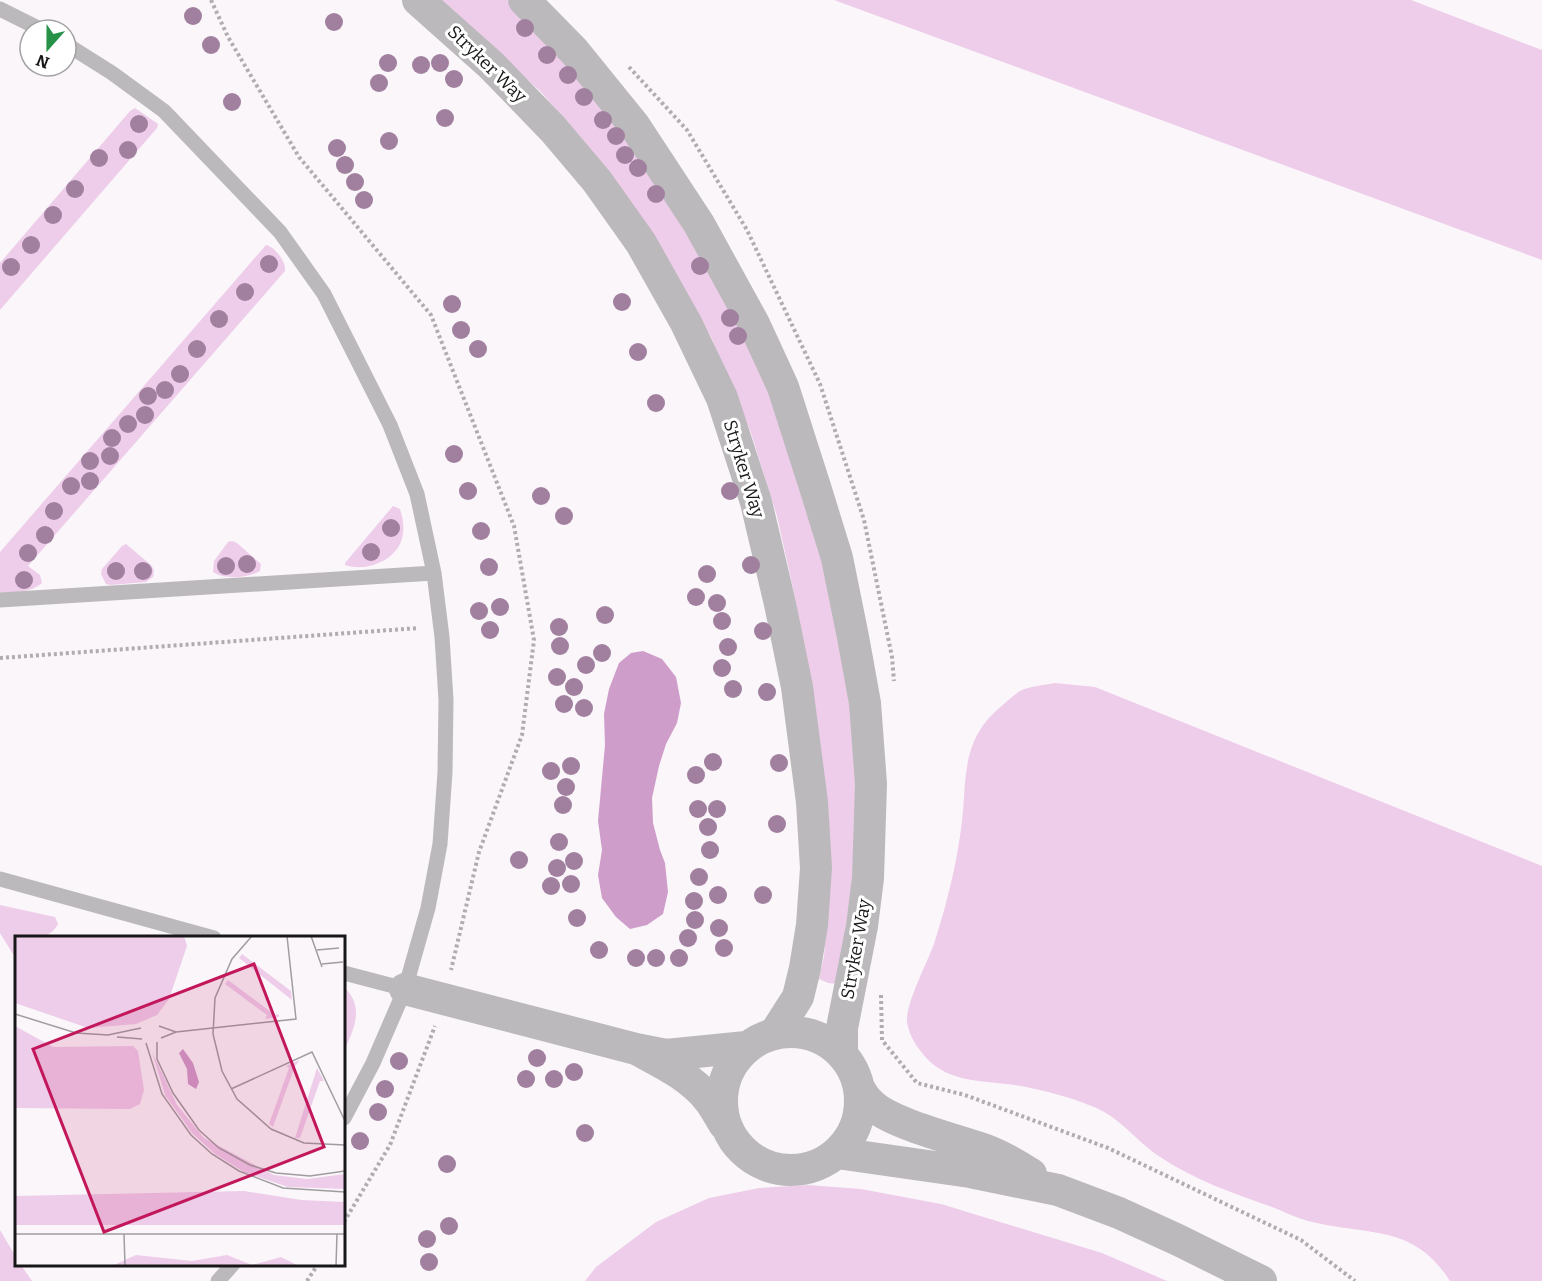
<svg xmlns="http://www.w3.org/2000/svg" width="1542" height="1281" font-family="Bitter,serif">
  <style>
    .green { fill: #eecdea }
    .water { fill: #ce9dca }
    .lines { fill: none; stroke-linecap: round; stroke-linejoin: round }
    .path { stroke: #b0adb0; stroke-width: 4; stroke-dasharray: 3 3; stroke-linecap: butt }
    .service { stroke: #bbb9bb; stroke-width: 15 }
    .minor { stroke: #bbb9bb; stroke-width: 32 }
    .tree { fill: #a17f9f }
    .labels { text-anchor: middle; stroke-width: 6; stroke-linejoin: round; paint-order: stroke }
    .street-label { font-size: 18px; fill: #181718; stroke: #fff }
    .inset-road { fill: none; stroke: #a09da0; stroke-width: 1.5 }
    .view { fill: #c2185b; fill-opacity: 0.15; stroke: #c2185b; stroke-width: 3 }
    .inset-edge { fill: none; stroke: #181718; stroke-width: 3 }
  </style>
  <rect width="100%" height="100%" fill="#faf6fa"/>
  <!-- green -->
  <path class="green" d="M 440,0 L 507,0 L 545,37 L 599,102 L 683,217 L 774,398 L 829,573 L 856,744 L 857,847 L 838,984 L 828,983 L 819,979 L 824,956 L 828,908 L 824,790 L 796,602 L 777,516 L 751,433 L 711,337 L 663,253 L 600,161 L 541,92 Z
    M 834,0 L 1411,0 L 1542,50 L 1542,260 Z
    M 135,108 L 158,124 L 157,128 L 0,310 L 0,263 L 130,111 Z
    M 266,245 C 275,247 286,261 285,271 L 28,566 L 40,575 L 42,583 C 30,593 15,592 0,593 L 0,552 Z
    M 393,506 L 400,509 C 409,536 400,556 373,565 C 363,568 355,568 345,565 L 345,563 Z
    M 232,541 L 237,543 L 261,564 L 260,571 C 248,578 224,580 213,572 L 214,561 L 228,542 Z
    M 126,544 L 151,565 L 154,570 L 153,577 L 146,582 L 111,585 L 106,584 L 101,574 L 102,569 L 122,546 Z
    M 1055,683 L 1095,687 L 1542,866 L 1542,1281 L 1450,1281 C 1412,1221 1364,1237 1305,1220 C 1294,1217 1283,1211 1272,1207 C 1232,1193 1195,1180 1160,1157 C 1137,1142 1121,1118 1094,1107 C 1070,1097 1047,1091 1021,1086 C 982,1079 945,1086 919,1049 C 913,1041 908,1031 907,1021 C 906,1003 927,963 934,944 C 949,897 961,848 964,798 C 966,758 971,730 1004,704 C 1009,700 1015,694 1020,691 C 1030,686 1045,685 1055,683 Z
    M 0,905 L 55,917 L 58,924 C 50,940 32,938 16,938 L 16,959 L 0,933 Z
    M 344,987 C 365,1007 354,1029 344,1051 Z
    M 808,1185 L 861,1189 L 941,1204 L 1102,1253 L 1167,1281 L 585,1281 L 596,1267 L 656,1222 L 709,1198 L 759,1188 Z
    M 0,1230 L 16,1257 L 16,1264 L 21,1265 L 32,1281 L 0,1281 Z"/>
  <!-- water -->
  <path class="water" d="M 643,651 L 662,659 L 676,677 L 681,703 L 677,723 L 666,744 L 659,766 L 652,798 L 653,823 L 660,850 L 665,863 L 668,892 L 663,914 L 647,925 L 630,929 L 616,917 L 602,898 L 598,875 L 602,850 L 598,821 L 605,745 L 604,714 L 609,689 L 619,663 L 631,653 Z"/>
  <g class="lines">
    <!-- path -->
    <path class="path" d="M 211,0 L 228,37 L 299,157 L 431,315 L 514,526 L 534,640 L 522,735 L 479,852 L 451,970
      M 629,67 L 687,130 L 747,230 L 820,384 L 864,520 L 892,657 L 894,681
      M 0,658 L 419,628
      M 881,995 L 882,1040 L 917,1083 L 965,1095 L 1108,1148 L 1301,1240 L 1355,1281
      M 344,1222 L 390,1145 L 435,1026
      M 307,1281 L 318,1264"/>
    <!-- service -->
    <path class="service" d="M 0,9 L 42,30
      M 66,44 L 112,73 L 164,111 L 280,232 L 324,294 L 390,425 L 417,494 L 434,573 L 442,637 L 446,700 L 445,772 L 440,844 L 428,908 L 405,989 L 373,1063 L 344,1118
      M 0,600 L 434,573
      M 0,879 L 214,938
      M 344,973 L 405,989
      M 218,1281 L 233,1264"/>
    <!-- minor -->
    <path class="minor" d="M 418,0 L 491,65 L 553,129 L 597,181 L 641,243 L 686,323 L 722,398 L 756,502 L 780,604 L 797,687 L 812,802 L 816,868 L 812,925 L 805,968 L 798,997 L 775,1033
      M 524,0 L 574,51 L 634,125 L 699,224 L 754,324 L 783,387 L 816,490 L 837,558 L 853,637 L 865,703 L 871,784 L 868,878 L 862,926 L 842,1028 L 842,1054
      M 405,989 L 636,1049
      M722 1101a69 69 0 1 1 138 0a69 69 0 1 1-138 0Z
      M 859,1088 C 862,1093 865,1099 870,1103 C 888,1123 958,1140 986,1150 C 1002,1156 1017,1165 1031,1174
      M 724,1124 C 719,1116 715,1108 709,1100 C 690,1076 662,1063 636,1049 L 666,1055 L 746,1047
      M 837,1153 L 970,1172 L 1058,1190 L 1119,1213 L 1178,1240 L 1261,1281"/>
  </g>
  <!-- trees -->
  <g class="tree">
    <circle cx="193" cy="16" r="9"/>
    <circle cx="334" cy="22" r="9"/>
    <circle cx="525" cy="28" r="9"/>
    <circle cx="211" cy="45" r="9"/>
    <circle cx="547" cy="55" r="9"/>
    <circle cx="388" cy="63" r="9"/>
    <circle cx="440" cy="63" r="9"/>
    <circle cx="421" cy="65" r="9"/>
    <circle cx="568" cy="75" r="9"/>
    <circle cx="454" cy="79" r="9"/>
    <circle cx="379" cy="83" r="9"/>
    <circle cx="584" cy="97" r="9"/>
    <circle cx="232" cy="102" r="9"/>
    <circle cx="445" cy="118" r="9"/>
    <circle cx="603" cy="120" r="9"/>
    <circle cx="139" cy="124" r="9"/>
    <circle cx="616" cy="136" r="9"/>
    <circle cx="389" cy="141" r="9"/>
    <circle cx="337" cy="148" r="9"/>
    <circle cx="128" cy="150" r="9"/>
    <circle cx="625" cy="155" r="9"/>
    <circle cx="99" cy="158" r="9"/>
    <circle cx="345" cy="165" r="9"/>
    <circle cx="638" cy="168" r="9"/>
    <circle cx="355" cy="182" r="9"/>
    <circle cx="75" cy="189" r="9"/>
    <circle cx="656" cy="194" r="9"/>
    <circle cx="364" cy="200" r="9"/>
    <circle cx="53" cy="215" r="9"/>
    <circle cx="31" cy="245" r="9"/>
    <circle cx="269" cy="264" r="9"/>
    <circle cx="700" cy="266" r="9"/>
    <circle cx="11" cy="267" r="9"/>
    <circle cx="245" cy="292" r="9"/>
    <circle cx="622" cy="302" r="9"/>
    <circle cx="452" cy="304" r="9"/>
    <circle cx="730" cy="318" r="9"/>
    <circle cx="219" cy="319" r="9"/>
    <circle cx="461" cy="330" r="9"/>
    <circle cx="738" cy="336" r="9"/>
    <circle cx="197" cy="349" r="9"/>
    <circle cx="478" cy="349" r="9"/>
    <circle cx="638" cy="352" r="9"/>
    <circle cx="180" cy="374" r="9"/>
    <circle cx="165" cy="390" r="9"/>
    <circle cx="148" cy="396" r="9"/>
    <circle cx="656" cy="403" r="9"/>
    <circle cx="145" cy="415" r="9"/>
    <circle cx="128" cy="424" r="9"/>
    <circle cx="112" cy="438" r="9"/>
    <circle cx="454" cy="454" r="9"/>
    <circle cx="110" cy="456" r="9"/>
    <circle cx="90" cy="461" r="9"/>
    <circle cx="90" cy="481" r="9"/>
    <circle cx="71" cy="486" r="9"/>
    <circle cx="468" cy="491" r="9"/>
    <circle cx="730" cy="491" r="9"/>
    <circle cx="541" cy="496" r="9"/>
    <circle cx="54" cy="511" r="9"/>
    <circle cx="564" cy="516" r="9"/>
    <circle cx="391" cy="528" r="9"/>
    <circle cx="481" cy="531" r="9"/>
    <circle cx="45" cy="535" r="9"/>
    <circle cx="371" cy="552" r="9"/>
    <circle cx="28" cy="553" r="9"/>
    <circle cx="247" cy="564" r="9"/>
    <circle cx="751" cy="565" r="9"/>
    <circle cx="226" cy="566" r="9"/>
    <circle cx="489" cy="567" r="9"/>
    <circle cx="116" cy="571" r="9"/>
    <circle cx="143" cy="571" r="9"/>
    <circle cx="707" cy="574" r="9"/>
    <circle cx="24" cy="580" r="9"/>
    <circle cx="696" cy="597" r="9"/>
    <circle cx="717" cy="603" r="9"/>
    <circle cx="500" cy="607" r="9"/>
    <circle cx="479" cy="611" r="9"/>
    <circle cx="605" cy="615" r="9"/>
    <circle cx="722" cy="621" r="9"/>
    <circle cx="559" cy="627" r="9"/>
    <circle cx="490" cy="630" r="9"/>
    <circle cx="763" cy="631" r="9"/>
    <circle cx="560" cy="646" r="9"/>
    <circle cx="728" cy="647" r="9"/>
    <circle cx="602" cy="653" r="9"/>
    <circle cx="586" cy="665" r="9"/>
    <circle cx="722" cy="668" r="9"/>
    <circle cx="557" cy="677" r="9"/>
    <circle cx="574" cy="687" r="9"/>
    <circle cx="733" cy="689" r="9"/>
    <circle cx="767" cy="692" r="9"/>
    <circle cx="564" cy="704" r="9"/>
    <circle cx="584" cy="708" r="9"/>
    <circle cx="713" cy="762" r="9"/>
    <circle cx="779" cy="763" r="9"/>
    <circle cx="571" cy="766" r="9"/>
    <circle cx="551" cy="771" r="9"/>
    <circle cx="696" cy="775" r="9"/>
    <circle cx="566" cy="787" r="9"/>
    <circle cx="563" cy="805" r="9"/>
    <circle cx="698" cy="809" r="9"/>
    <circle cx="717" cy="809" r="9"/>
    <circle cx="777" cy="824" r="9"/>
    <circle cx="708" cy="827" r="9"/>
    <circle cx="559" cy="842" r="9"/>
    <circle cx="710" cy="850" r="9"/>
    <circle cx="519" cy="860" r="9"/>
    <circle cx="574" cy="861" r="9"/>
    <circle cx="557" cy="868" r="9"/>
    <circle cx="699" cy="877" r="9"/>
    <circle cx="571" cy="884" r="9"/>
    <circle cx="551" cy="886" r="9"/>
    <circle cx="718" cy="895" r="9"/>
    <circle cx="763" cy="895" r="9"/>
    <circle cx="694" cy="901" r="9"/>
    <circle cx="577" cy="918" r="9"/>
    <circle cx="695" cy="920" r="9"/>
    <circle cx="719" cy="928" r="9"/>
    <circle cx="688" cy="938" r="9"/>
    <circle cx="724" cy="948" r="9"/>
    <circle cx="599" cy="950" r="9"/>
    <circle cx="636" cy="958" r="9"/>
    <circle cx="656" cy="958" r="9"/>
    <circle cx="679" cy="958" r="9"/>
    <circle cx="537" cy="1058" r="9"/>
    <circle cx="399" cy="1061" r="9"/>
    <circle cx="574" cy="1072" r="9"/>
    <circle cx="526" cy="1079" r="9"/>
    <circle cx="554" cy="1079" r="9"/>
    <circle cx="385" cy="1089" r="9"/>
    <circle cx="378" cy="1112" r="9"/>
    <circle cx="585" cy="1133" r="9"/>
    <circle cx="360" cy="1141" r="9"/>
    <circle cx="447" cy="1164" r="9"/>
    <circle cx="449" cy="1226" r="9"/>
    <circle cx="427" cy="1239" r="9"/>
    <circle cx="429" cy="1262" r="9"/>
  </g>
  <g class="labels">
    <!-- street labels -->
    <g class="street-label">
      <text transform="translate(487 64) rotate(44)" y="6">Stryker Way</text>
      <text transform="translate(744 469) rotate(73)" y="6">Stryker Way</text>
      <text transform="translate(856 949) rotate(-80)" y="6">Stryker Way</text>
    </g>
  </g>
  <!-- overview -->
  <g transform="translate(15 936)">
    <rect width="330" height="330" fill="#faf6fa"/>
    <path d="M 0,0 L 169,0 L 172,10 L 154,63 L 142,79 L 121,88 L 73,92 L 0,67 ZM 227,18 L 276,55 L 277,64 L 224,22 ZM 213,44 L 260,79 L 264,78 L 264,81 L 250,83 L 252,79 L 210,48 ZM 0,90 L 38,111 L 118,110 L 123,115 L 129,154 L 125,168 L 115,173 L 0,172 ZM 137,116 L 162,169 L 189,202 L 259,239 L 292,243 L 330,238 L 330,253 L 273,251 L 229,236 L 200,218 L 177,197 L 150,159 ZM 285,124 L 280,130 L 258,191 L 254,188 L 274,132 L 271,130 ZM 302,132 L 309,145 L 305,145 L 285,202 L 280,202 ZM 229,255 L 286,264 L 330,266 L 330,289 L 0,289 L 0,260 ZM 121,319 L 177,325 L 212,319 L 237,329 L 266,321 L 284,330 L 97,330 Z" fill="#eecdea"/>
    <path d="M 168,113 L 178,127 L 184,146 L 181,153 L 173,148 L 172,133 L 164,117 Z" fill="#ce9dca"/>
    <path class="inset-road" d="M 237,0 L 217,23 L 200,62 L 198,98 L 207,135 L 222,163 L 256,193 L 289,207 L 330,209M 296,0 L 307,31M 302,14 L 324,12M 307,28 L 328,26M 0,78 L 61,97 L 93,99 L 126,92M 144,90 L 161,96 L 146,102M 161,96 L 281,83 L 272,0M 102,101 L 127,103M 142,106 L 142,123 L 158,157 L 184,194 L 204,212 L 235,229 L 261,237 L 295,240 L 330,235M 131,107 L 147,158 L 176,199 L 197,218 L 224,235 L 268,252 L 330,256M 216,153 L 297,116 L 330,185M 0,298 L 330,298M 109,298 L 110,330M 321,330 L 322,298"/>
    <path class="view" d="M 239,28 L 309,211 L 89,296 L 18,113 Z"/>
    <rect width="330" height="330" class="inset-edge"/>
  </g>
  <!-- north arrow -->
  <g transform="translate(48 48) rotate(201)"><circle r="28" fill="#ffffff" stroke="#a3a2a3" stroke-width="1.5"/>
  <path d="M0-4.5L10 22L0 15L-10 22Z" fill="#279148"/>
  <text y="-9" font-size="16" font-weight="bold" text-anchor="middle" fill="#181718">N</text>
  </g>
</svg>
